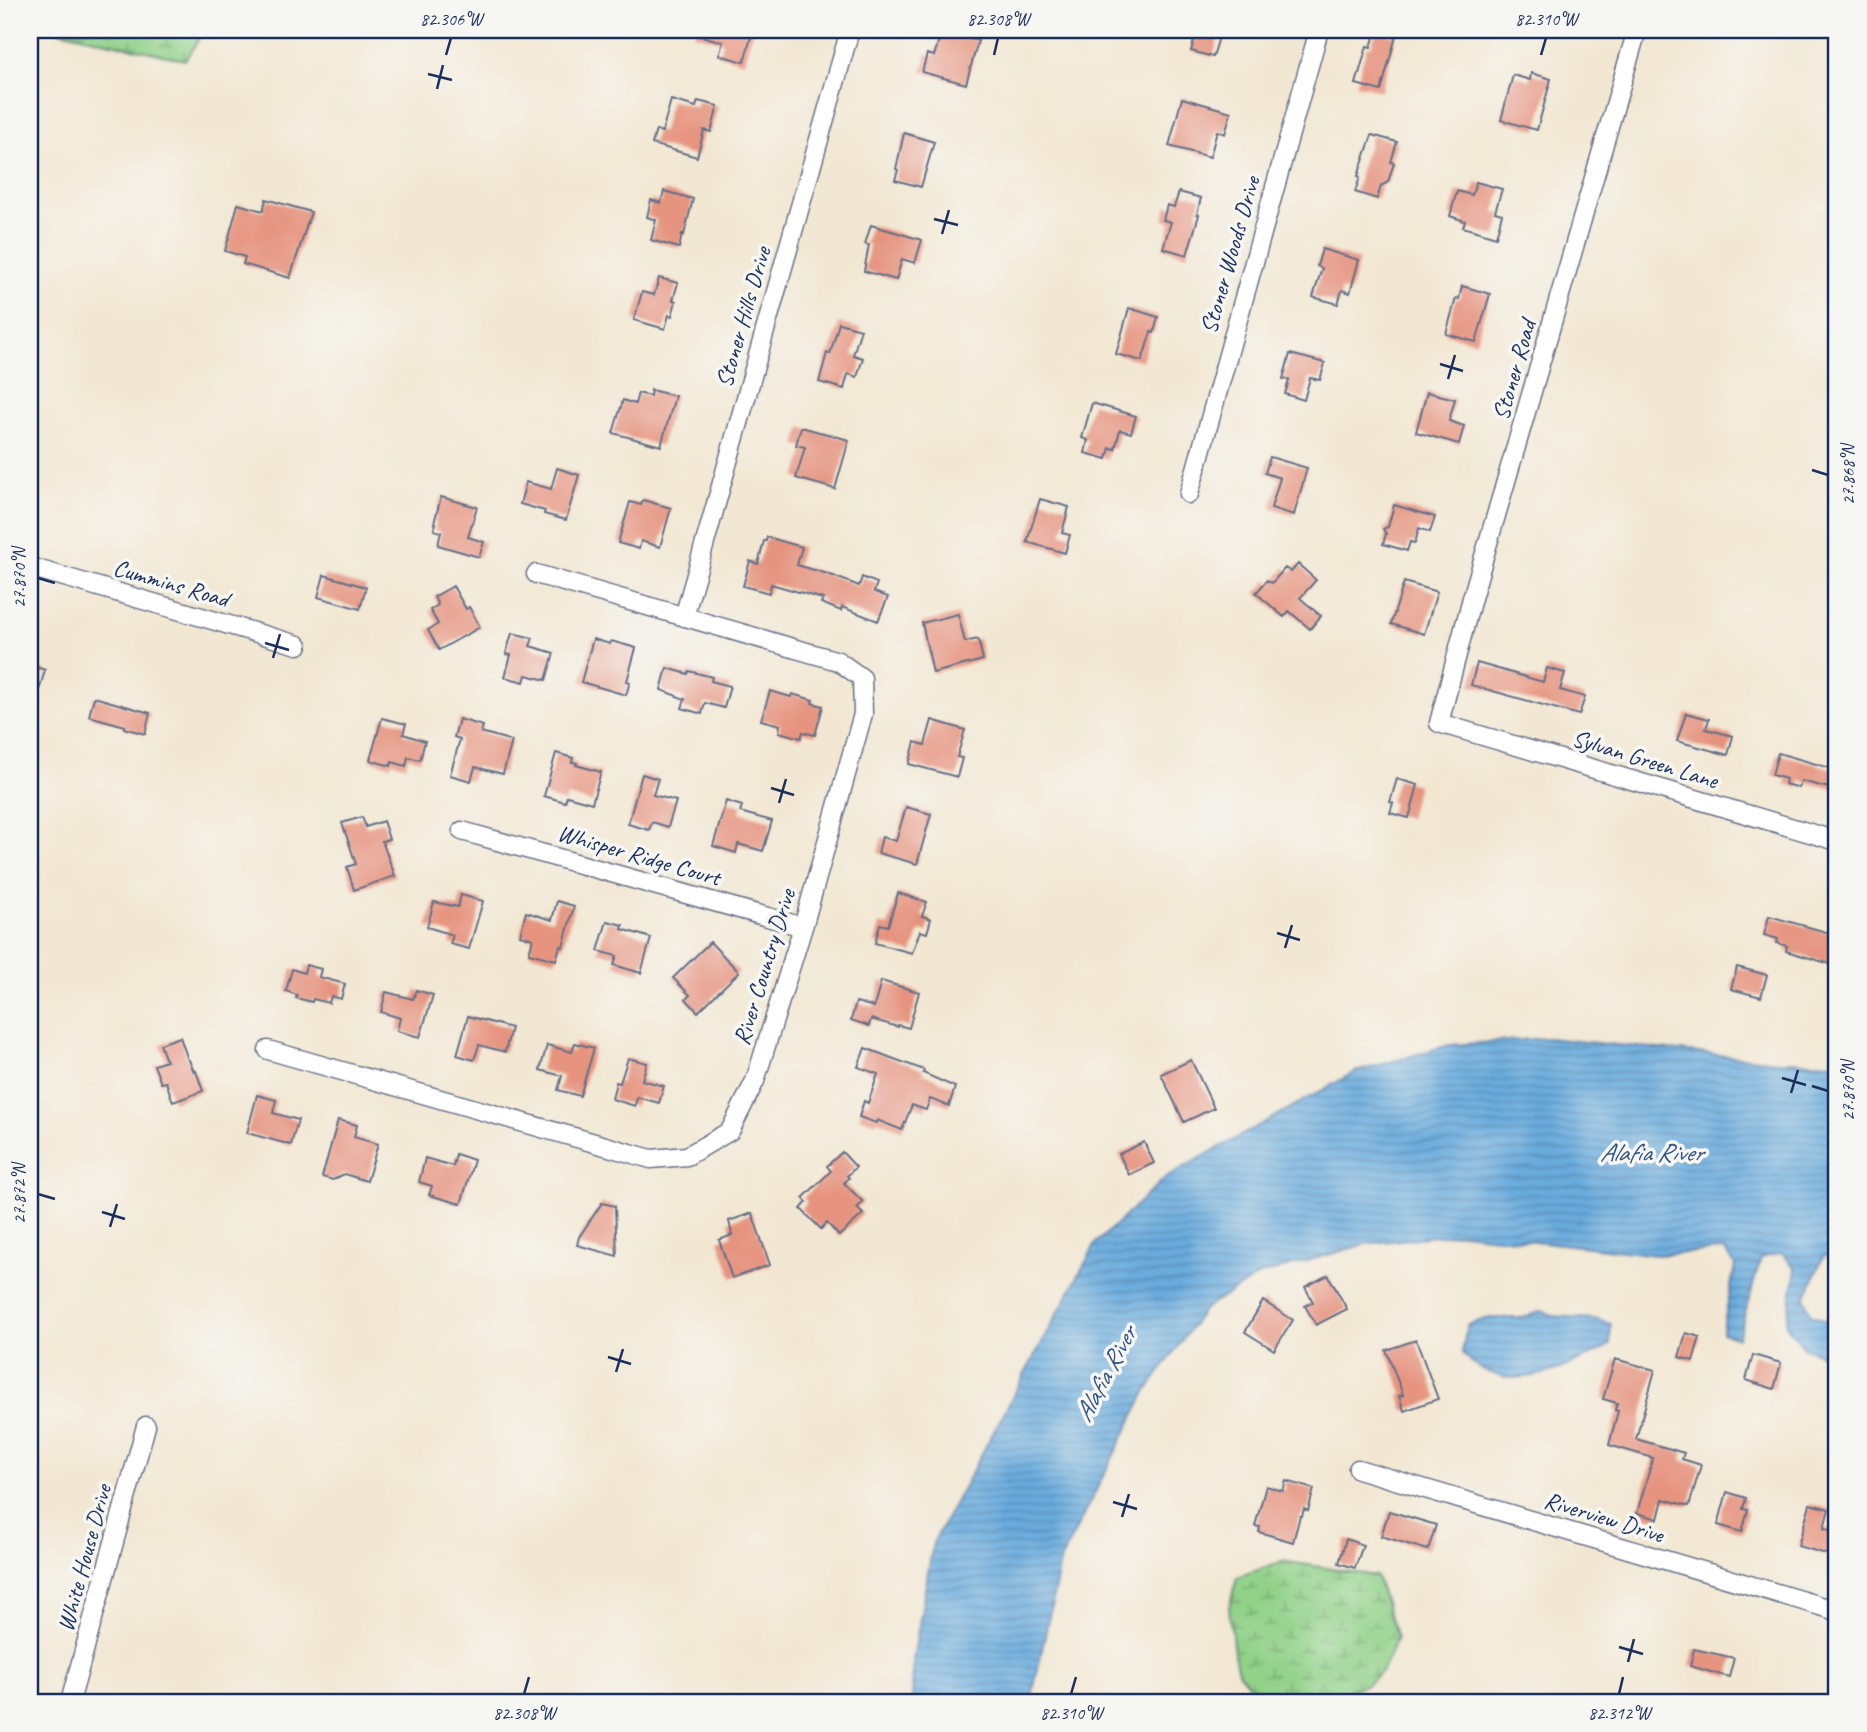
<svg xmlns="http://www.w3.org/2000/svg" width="1867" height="1732" font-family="Caveat,sans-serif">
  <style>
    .wetland { fill: url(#wetland-marsh); stroke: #568073; stroke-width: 2 }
    .water { fill: url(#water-rules); stroke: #426d9e; stroke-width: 2 }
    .building { fill: #e69480 }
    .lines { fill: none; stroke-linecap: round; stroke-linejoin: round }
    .minor-casing { stroke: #666f87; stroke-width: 21 }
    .minor { stroke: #fff; stroke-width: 18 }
    .ticks { fill: none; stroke: #1b2f5e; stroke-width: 2.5 }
    .labels { text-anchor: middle; stroke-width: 7; stroke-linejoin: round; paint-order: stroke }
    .street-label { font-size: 24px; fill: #1b2f5e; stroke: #f6f6f2 }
    .water-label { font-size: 26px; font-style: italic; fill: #325484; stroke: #f6f6f2 }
    .neatline { fill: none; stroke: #1b2f5e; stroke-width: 2.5 }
    .ticks-label { font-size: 18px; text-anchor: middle; fill: #1b2f5e }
  </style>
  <defs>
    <pattern id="wetland-marsh" width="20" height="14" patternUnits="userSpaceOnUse" patternTransform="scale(1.75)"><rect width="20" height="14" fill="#91d188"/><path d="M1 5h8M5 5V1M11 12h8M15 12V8" fill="none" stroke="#76aa72"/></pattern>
    <pattern id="water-rules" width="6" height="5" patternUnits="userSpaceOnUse" patternTransform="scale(1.75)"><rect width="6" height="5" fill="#69abdd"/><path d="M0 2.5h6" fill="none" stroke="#568cb6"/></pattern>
  </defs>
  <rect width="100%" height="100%" fill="#f6f6f2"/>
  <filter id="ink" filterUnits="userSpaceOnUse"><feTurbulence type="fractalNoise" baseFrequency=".0143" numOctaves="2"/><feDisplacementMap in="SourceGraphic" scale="14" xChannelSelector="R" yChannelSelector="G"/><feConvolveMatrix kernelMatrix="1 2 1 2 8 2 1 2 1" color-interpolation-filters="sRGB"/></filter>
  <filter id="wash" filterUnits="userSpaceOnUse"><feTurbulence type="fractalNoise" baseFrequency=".00686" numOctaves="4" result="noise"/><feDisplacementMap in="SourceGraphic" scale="28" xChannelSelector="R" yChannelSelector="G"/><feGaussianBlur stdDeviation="1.57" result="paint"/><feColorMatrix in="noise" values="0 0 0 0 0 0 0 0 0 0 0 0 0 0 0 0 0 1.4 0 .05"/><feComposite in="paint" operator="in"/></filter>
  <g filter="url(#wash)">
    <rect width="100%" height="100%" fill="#f2e7d2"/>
    <!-- wetland -->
    <path class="wetland" d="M 55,30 L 205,30 L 185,60 Z
      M 1283,1561 L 1376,1576 L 1397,1638 L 1382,1671 L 1367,1684 L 1321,1702 L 1263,1702 L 1238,1672 L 1234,1654 L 1229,1607 L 1237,1577 Z"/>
    <!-- water -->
    <path class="water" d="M 1547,1038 L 1780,1061 L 1837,1063 L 1837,1257 L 1824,1255 L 1805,1298 L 1811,1314 L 1837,1326 L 1837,1360 L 1804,1348 L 1786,1325 L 1796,1269 L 1782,1253 L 1761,1258 L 1738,1338 L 1722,1333 L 1735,1266 L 1724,1250 L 1657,1255 L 1462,1233 L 1366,1244 L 1262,1274 L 1204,1309 L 1145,1394 L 1061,1559 L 1031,1702 L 912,1702 L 913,1659 L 933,1543 L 1096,1243 L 1166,1177 L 1355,1072 L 1449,1045 Z
      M 1542,1311 L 1554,1316 L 1594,1319 L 1611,1324 L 1610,1345 C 1572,1366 1514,1395 1474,1364 C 1470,1361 1466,1356 1462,1352 L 1467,1325 L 1489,1318 L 1520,1318 Z"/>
    <g id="blocks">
      <!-- building -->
      <path class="building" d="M 695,30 L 753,30 L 744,62 L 719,55 L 723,42 L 694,34 Z
        M 1197,30 L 1221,30 L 1213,57 L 1191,51 Z
        M 942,31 L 978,41 L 966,84 L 922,72 L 927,54 L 934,56 Z
        M 1376,31 L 1396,36 L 1381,91 L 1356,84 L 1367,46 L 1371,47 Z
        M 1531,73 L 1551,79 L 1537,130 L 1501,120 L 1513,75 L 1530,80 Z
        M 1182,98 L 1231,112 L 1225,134 L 1217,131 L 1210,157 L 1169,146 Z
        M 671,100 L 696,107 L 698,101 L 718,106 L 711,132 L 704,130 L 697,157 L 652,144 L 656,130 L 662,132 Z
        M 904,133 L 934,142 L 921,187 L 895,180 L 898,170 L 896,169 Z
        M 1372,135 L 1397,142 L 1391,162 L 1394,163 L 1388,182 L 1381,186 L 1377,199 L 1355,192 L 1360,177 L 1358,176 Z
        M 1476,182 L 1502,189 L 1495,212 L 1502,214 L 1496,237 L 1463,227 L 1465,221 L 1450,216 L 1457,191 L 1472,195 Z
        M 664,191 L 693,199 L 684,235 L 682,234 L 679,248 L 651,240 L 656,220 L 647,217 L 651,200 L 661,203 Z
        M 1179,192 L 1201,198 L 1197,214 L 1199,215 L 1187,255 L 1163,248 L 1171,222 L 1163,220 L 1167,205 L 1174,207 Z
        M 266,199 L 311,212 L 290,278 L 243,264 L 245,257 L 225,251 L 238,204 L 263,211 Z
        M 871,225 L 922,240 L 915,263 L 902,259 L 896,280 L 864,271 L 869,245 L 865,244 Z
        M 1322,249 L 1359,260 L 1350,293 L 1342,290 L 1338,304 L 1313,297 L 1322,268 L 1317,266 Z
        M 659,278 L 678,283 L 673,300 L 676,301 L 672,316 L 669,315 L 665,329 L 634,320 L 642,292 L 654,295 Z
        M 1462,286 L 1490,294 L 1476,342 L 1446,334 L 1456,298 L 1459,299 Z
        M 1129,308 L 1158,317 L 1154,333 L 1151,332 L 1142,361 L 1116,354 Z
        M 839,323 L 861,329 L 853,355 L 863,358 L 857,377 L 848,374 L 844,389 L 819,382 L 827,353 L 830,354 Z
        M 1290,354 L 1325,363 L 1320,380 L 1310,378 L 1304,400 L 1285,394 L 1289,380 L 1283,379 Z
        M 651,390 L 675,396 L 661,446 L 613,433 L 623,400 L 635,404 L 638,393 L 650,396 Z
        M 1427,392 L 1455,399 L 1449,421 L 1464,426 L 1459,444 L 1416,432 Z
        M 1092,403 L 1136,416 L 1131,433 L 1120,430 L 1115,449 L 1110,448 L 1107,459 L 1085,453 L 1088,440 L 1082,438 Z
        M 801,427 L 849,440 L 835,489 L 796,478 L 805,447 L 796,445 Z
        M 1270,457 L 1307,468 L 1294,515 L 1271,508 L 1280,478 L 1265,473 Z
        M 557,468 L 579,475 L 566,520 L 544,514 L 545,511 L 520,504 L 526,482 L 551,489 Z
        M 441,497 L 477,507 L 468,537 L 484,542 L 479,557 L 438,545 L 441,532 L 434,530 L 436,523 L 434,523 Z
        M 1040,499 L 1069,507 L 1062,533 L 1070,535 L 1065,553 L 1027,542 Z
        M 643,500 L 671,508 L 660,547 L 641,541 L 639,549 L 618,543 L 630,502 L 641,505 Z
        M 1394,505 L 1435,517 L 1430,532 L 1419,528 L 1415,543 L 1410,542 L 1407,551 L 1383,544 L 1386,534 L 1383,529 L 1388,527 Z
        M 767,537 L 802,547 L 797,565 L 828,574 L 859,586 L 862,577 L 877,583 L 874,592 L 888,597 L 878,621 L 842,607 L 841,611 L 821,603 L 823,599 L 771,584 L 769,593 L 743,586 L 750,561 L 758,564 L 764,541 L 766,541 Z
        M 1298,564 L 1316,580 L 1300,598 L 1321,616 L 1310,629 L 1289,611 L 1284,617 L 1256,593 L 1267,580 L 1272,583 L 1285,568 L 1291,572 Z
        M 324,575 L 366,587 L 360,609 L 318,597 Z
        M 1404,582 L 1437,592 L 1424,634 L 1391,624 Z
        M 453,586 L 466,609 L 469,607 L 480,627 L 439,650 L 428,630 L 438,624 L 430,610 L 438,605 L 434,597 Z
        M 958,614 L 965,642 L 978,639 L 983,660 L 933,673 L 922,623 Z
        M 512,633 L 533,638 L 530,646 L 554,653 L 546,680 L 526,675 L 524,682 L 505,677 L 511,655 L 506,654 Z
        M 593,639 L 610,644 L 611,641 L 636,648 L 627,681 L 630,682 L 626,695 L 581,682 Z
        M 1477,663 L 1543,682 L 1547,668 L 1565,673 L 1560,690 L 1585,697 L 1579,715 L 1471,685 Z
        M 30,665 L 45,670 L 34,708 L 30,707 Z
        M 667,668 L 688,674 L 689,671 L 712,677 L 711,681 L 730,686 L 724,708 L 705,703 L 702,714 L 682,708 L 685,699 L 661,690 Z
        M 770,691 L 791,697 L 792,694 L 813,700 L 812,703 L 823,706 L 815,735 L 803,732 L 801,738 L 779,732 L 780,725 L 761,720 Z
        M 94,697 L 150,713 L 145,734 L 124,728 L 125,726 L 89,716 Z
        M 1686,713 L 1709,719 L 1706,729 L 1733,736 L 1728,755 L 1677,741 Z
        M 382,718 L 406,724 L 403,734 L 425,741 L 420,760 L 408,757 L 406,766 L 392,762 L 391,766 L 370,760 Z
        M 459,719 L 483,726 L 481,732 L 512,741 L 503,774 L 475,767 L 471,781 L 450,775 L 460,739 L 454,737 Z
        M 932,720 L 965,730 L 957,757 L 962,758 L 957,777 L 909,764 L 915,742 L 925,745 Z
        M 556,753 L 573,758 L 572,762 L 577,763 L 576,765 L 601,772 L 592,803 L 567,796 L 565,802 L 544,796 Z
        M 1778,753 L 1837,770 L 1837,790 L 1801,781 L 1799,788 L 1785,784 L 1786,779 L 1772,775 Z
        M 642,774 L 658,779 L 653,795 L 676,801 L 668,827 L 652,822 L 649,830 L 628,824 Z
        M 1397,779 L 1418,785 L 1409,818 L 1390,813 L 1393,803 L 1390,802 Z
        M 726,801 L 742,806 L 740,812 L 772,821 L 763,851 L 738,844 L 736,853 L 713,846 Z
        M 906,807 L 931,814 L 917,864 L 878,853 L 882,837 L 896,841 Z
        M 362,817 L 366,827 L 383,821 L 389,839 L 382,841 L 395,876 L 354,890 L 347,867 L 356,864 L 342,823 Z
        M 898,893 L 927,902 L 922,916 L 931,919 L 927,933 L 920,931 L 912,953 L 875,943 L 880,924 L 888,926 Z
        M 461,895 L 483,901 L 469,949 L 450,944 L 453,935 L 427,927 L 434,902 L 458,907 Z
        M 557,901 L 574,906 L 563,947 L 560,946 L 556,960 L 529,953 L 533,939 L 520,935 L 526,912 L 552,920 Z
        M 1769,916 L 1837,935 L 1837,966 L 1786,951 L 1787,946 L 1777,943 L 1778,939 L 1764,935 Z
        M 607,921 L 623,925 L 622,929 L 651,938 L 641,973 L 614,965 L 617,956 L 598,951 Z
        M 710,942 L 739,972 L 698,1012 L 686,999 L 690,995 L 673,978 Z
        M 306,965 L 321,969 L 319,977 L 345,984 L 341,999 L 331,996 L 329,1003 L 313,999 L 312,1002 L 296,998 L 297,995 L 286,991 L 292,969 L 304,973 Z
        M 1737,967 L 1767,975 L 1761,997 L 1731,989 Z
        M 881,981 L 919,992 L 909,1028 L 898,1025 L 898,1027 L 871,1019 L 869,1026 L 851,1020 L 856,1002 L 874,1007 Z
        M 416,990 L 433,995 L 420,1037 L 397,1031 L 400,1018 L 381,1012 L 386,992 L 413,999 Z
        M 468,1016 L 511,1028 L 505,1052 L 479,1045 L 474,1060 L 457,1055 Z
        M 180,1037 L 188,1060 L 189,1060 L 194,1072 L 196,1071 L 203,1091 L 173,1102 L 166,1082 L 161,1083 L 154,1065 L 166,1061 L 160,1044 Z
        M 575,1043 L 594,1048 L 580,1096 L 558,1090 L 562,1076 L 540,1070 L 547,1045 L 572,1052 Z
        M 865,1048 L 924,1070 L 923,1073 L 955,1087 L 949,1106 L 930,1099 L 926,1110 L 912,1105 L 902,1130 L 877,1120 L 876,1123 L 859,1117 L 864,1101 L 868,1103 L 878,1074 L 858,1067 Z
        M 628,1058 L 647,1063 L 642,1080 L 664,1086 L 659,1103 L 637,1097 L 635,1106 L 612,1099 L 616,1082 L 620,1083 Z
        M 1191,1060 L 1214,1108 L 1184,1122 L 1161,1074 Z
        M 257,1095 L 276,1100 L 273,1113 L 298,1120 L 291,1145 L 247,1133 Z
        M 338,1120 L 357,1125 L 354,1137 L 378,1144 L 367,1181 L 344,1174 L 333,1180 L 322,1177 Z
        M 1144,1142 L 1154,1163 L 1129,1175 L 1119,1154 Z
        M 842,1152 L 856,1167 L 847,1176 L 849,1178 L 844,1183 L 863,1202 L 857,1208 L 863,1214 L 839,1236 L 827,1223 L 821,1229 L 801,1209 L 807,1202 L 803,1198 L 831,1171 L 827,1166 Z
        M 456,1154 L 474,1160 L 461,1204 L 429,1195 L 432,1186 L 419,1182 L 425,1158 L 453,1166 Z
        M 602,1203 L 615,1206 L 617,1256 L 577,1245 L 579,1237 Z
        M 752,1213 L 770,1265 L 732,1278 L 719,1240 L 732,1235 L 729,1221 Z
        M 1328,1275 L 1347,1309 L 1316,1325 L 1305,1306 L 1313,1302 L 1305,1287 Z
        M 1263,1301 L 1293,1320 L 1274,1350 L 1245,1332 Z
        M 1686,1333 L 1700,1337 L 1693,1361 L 1679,1357 Z
        M 1416,1340 L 1438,1399 L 1404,1411 L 1399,1396 L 1403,1395 L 1386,1350 Z
        M 1753,1355 L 1781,1363 L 1774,1389 L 1746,1380 Z
        M 1615,1359 L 1655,1370 L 1636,1439 L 1684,1453 L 1682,1459 L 1701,1465 L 1689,1506 L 1663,1499 L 1658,1519 L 1637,1513 L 1653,1458 L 1609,1445 L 1618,1411 L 1615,1410 L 1617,1403 L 1603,1399 Z
        M 1286,1481 L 1314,1489 L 1308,1511 L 1304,1509 L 1302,1516 L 1300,1516 L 1293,1542 L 1259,1532 L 1260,1527 L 1255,1526 L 1266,1486 L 1283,1491 Z
        M 1727,1492 L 1746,1498 L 1743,1509 L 1748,1510 L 1742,1532 L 1718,1525 Z
        M 1810,1504 L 1829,1509 L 1824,1528 L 1837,1532 L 1837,1557 L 1798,1546 Z
        M 1389,1511 L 1436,1525 L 1428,1550 L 1381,1536 Z
        M 1346,1539 L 1363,1545 L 1355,1568 L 1339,1563 Z
        M 1694,1649 L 1734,1658 L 1729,1677 L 1690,1666 Z"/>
    </g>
  </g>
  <g filter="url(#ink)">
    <use href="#blocks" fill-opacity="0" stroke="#666f87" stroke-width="2"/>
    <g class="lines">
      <!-- minor casing -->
      <g class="minor-casing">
        <path id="minor" d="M 1637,30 L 1472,598 L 1439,723 L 1837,841
          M 1189,494 L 1319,30
          M 30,567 L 298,645
          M 684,617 L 850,30
          M 462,831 L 803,927
          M 268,1050 L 651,1159 L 687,1156 L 730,1131 L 755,1081 L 803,927 L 863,714 L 862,678 L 838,661 L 536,574
          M 1358,1469 L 1837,1611
          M 70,1702 L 146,1426"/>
      </g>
      <!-- minor -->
      <use href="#minor" class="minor"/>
    </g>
  </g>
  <!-- ticks -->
  <path class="ticks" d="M 446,55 L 451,38M 994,55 L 998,38M 1541,55 L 1546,38M 428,74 L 452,80M 437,89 L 443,65M 934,219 L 958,225M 942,234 L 949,210M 1440,364 L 1463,371M 1448,379 L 1455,355M 1812,470 L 1828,475M 38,578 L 55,583M 265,643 L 289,650M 273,658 L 280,634M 771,788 L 794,795M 779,803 L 786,779M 1277,933 L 1300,940M 1285,948 L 1292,925M 1782,1078 L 1806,1085M 1812,1086 L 1828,1091M 1791,1093 L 1798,1070M 38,1194 L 55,1199M 102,1212 L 125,1219M 110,1227 L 117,1204M 608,1357 L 631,1364M 616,1372 L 623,1349M 1113,1502 L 1137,1509M 1122,1517 L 1129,1494M 1619,1647 L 1643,1654M 1628,1662 L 1634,1639M 524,1694 L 529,1677M 1071,1694 L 1076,1677M 1619,1694 L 1623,1677"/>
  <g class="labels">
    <!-- street labels -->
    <g class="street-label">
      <text transform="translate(1230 255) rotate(-74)" y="8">Stoner Woods Drive</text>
      <text transform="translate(743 317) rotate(-74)" y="8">Stoner Hills Drive</text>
      <text transform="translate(1514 370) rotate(-74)" y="8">Stoner Road</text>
      <text transform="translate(171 583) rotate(16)" y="8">Cummins Road</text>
      <text transform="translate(1645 759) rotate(17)" y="8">Sylvan Green Lane</text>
      <text transform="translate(639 855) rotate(16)" y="8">Whisper Ridge Court</text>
      <text transform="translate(764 967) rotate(-73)" y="8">River Country Drive</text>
      <text transform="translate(1604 1517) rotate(17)" y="8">Riverview Drive</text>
      <text transform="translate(84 1558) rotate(-75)" y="8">White House Drive</text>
    </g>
    <!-- water labels -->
    <g class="water-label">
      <text x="1651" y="1161">Alafia River</text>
      <text transform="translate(1105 1374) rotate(-62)" y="9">Alafia River</text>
    </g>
  </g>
  <!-- margin -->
  <rect width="1867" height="1732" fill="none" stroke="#f6f6f2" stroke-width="77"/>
  <rect x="38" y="38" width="1790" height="1656" class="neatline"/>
  <g class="ticks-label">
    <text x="451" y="25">82.306°W</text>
    <text x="998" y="25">82.308°W</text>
    <text x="1546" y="25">82.310°W</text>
    <text transform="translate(1848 475) rotate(-90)" y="6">27.868°N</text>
    <text transform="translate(19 578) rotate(-90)" y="6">27.870°N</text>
    <text transform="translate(1848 1091) rotate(-90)" y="6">27.870°N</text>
    <text transform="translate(19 1194) rotate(-90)" y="6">27.872°N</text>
    <text x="524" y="1719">82.308°W</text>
    <text x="1071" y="1719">82.310°W</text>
    <text x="1619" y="1719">82.312°W</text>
  </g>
</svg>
